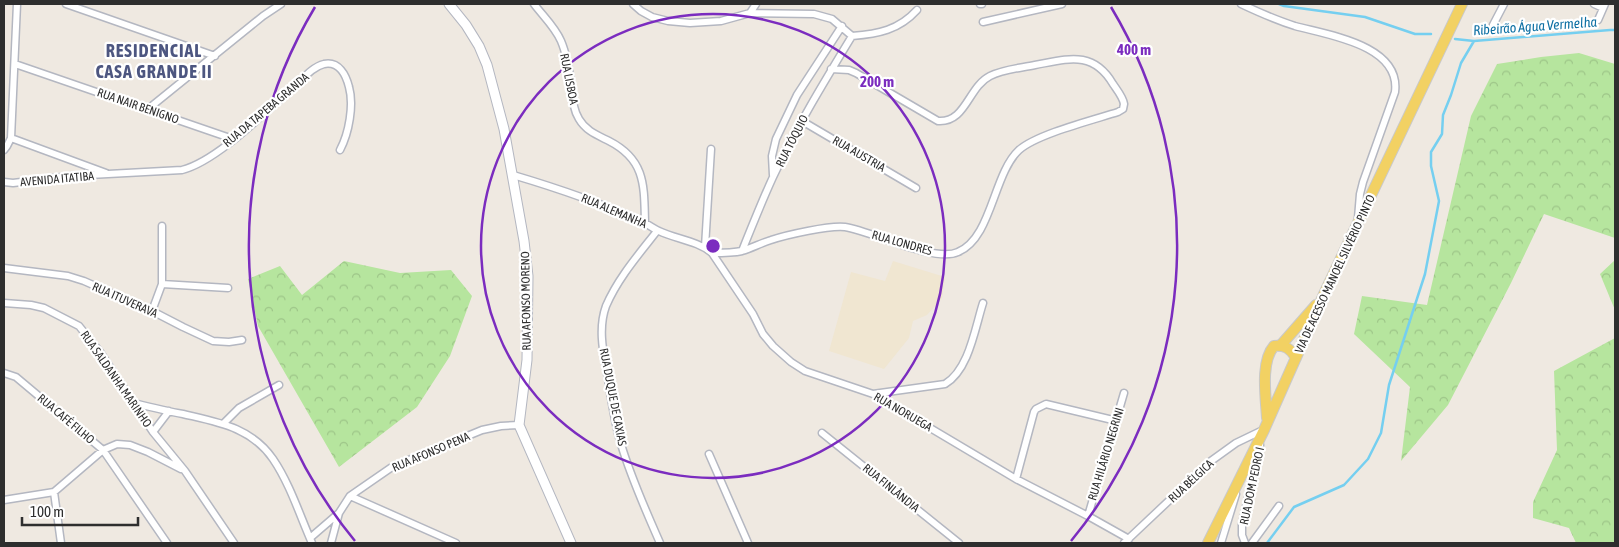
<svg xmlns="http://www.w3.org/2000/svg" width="1619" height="547" font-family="'Asap Condensed',sans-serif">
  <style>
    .education { fill: #f0e6d1 }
    .forest { fill: url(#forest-crowns) }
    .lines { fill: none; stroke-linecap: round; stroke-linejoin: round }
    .stream { stroke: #75cff0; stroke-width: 2.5 }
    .minor-casing { stroke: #b4b7c1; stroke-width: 9 }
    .secondary-casing { stroke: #b4b7c1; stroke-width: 11 }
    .primary-casing { stroke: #c9c9c9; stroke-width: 12 }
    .minor { stroke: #fff; stroke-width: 6 }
    .secondary { stroke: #fff; stroke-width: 9 }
    .primary { stroke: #f2d163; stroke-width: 10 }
    .ring { fill: none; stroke: #7b2cbf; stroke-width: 2.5 }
    .labels { text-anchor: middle; stroke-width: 4.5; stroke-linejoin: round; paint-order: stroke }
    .street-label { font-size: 12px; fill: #2e2e2e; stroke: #fff }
    .water-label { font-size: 14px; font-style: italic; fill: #0d6fa3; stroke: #fff }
    .district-label { font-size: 18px; font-weight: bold; letter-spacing: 1px; fill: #4d5680; stroke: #fff }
    .centre { fill: #7b2cbf; stroke: #fff; stroke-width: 2.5 }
    .ring-label { font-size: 15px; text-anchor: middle; font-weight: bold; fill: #7b2cbf; stroke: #fff; stroke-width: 4.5; stroke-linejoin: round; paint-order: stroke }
  </style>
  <defs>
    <pattern id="forest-crowns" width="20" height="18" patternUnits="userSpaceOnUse" patternTransform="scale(1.25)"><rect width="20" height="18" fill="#b6e59e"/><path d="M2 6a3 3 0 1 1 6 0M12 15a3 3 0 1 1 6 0" fill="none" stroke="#9dc588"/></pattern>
  </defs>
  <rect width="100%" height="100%" fill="#efe9e1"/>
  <!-- education -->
  <path class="education" d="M 893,261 L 945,277 L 942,298 L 927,315 L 913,321 L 909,338 L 884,369 L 829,351 L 851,272 L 885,281 Z"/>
  <!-- forest -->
  <path class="forest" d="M 1579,53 L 1615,64 L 1615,238 L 1544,214 L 1511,283 L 1448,405 L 1401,461 L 1410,387 L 1354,334 L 1362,296 L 1427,305 L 1471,116 L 1497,64 L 1541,57 Z
    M 1615,260 L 1615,310 L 1600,274 Z
    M 344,261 L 400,273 L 451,270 L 472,296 L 450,356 L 417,407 L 339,467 L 258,326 L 248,279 L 280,266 L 302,295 Z
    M 1615,338 L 1615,543 L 1576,543 L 1569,528 L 1533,518 L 1533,502 L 1557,450 L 1554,371 Z"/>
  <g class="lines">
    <!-- stream -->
    <path class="stream" d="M 1279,4 L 1284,6 L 1365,17 L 1415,34 L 1431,34
      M 1455,39 L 1474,41 L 1610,30 L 1615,30
      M 1267,543 L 1294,507 L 1344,485 L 1368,459 L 1381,433 L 1389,385 L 1425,274 L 1439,201 L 1431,166 L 1431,152 L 1442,134 L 1443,115 L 1451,95 L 1461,63 L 1474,41"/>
    <!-- minor casing -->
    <g class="minor-casing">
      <path id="minor" d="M 66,4 L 215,56
        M 534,4 C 543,16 555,27 561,41 C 567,55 570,74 572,89 C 573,100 573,109 579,119 C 586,131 597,135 609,141 C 646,160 644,186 645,223
        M 633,4 L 641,11 L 652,17 L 668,21 L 690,23 L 721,21 L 750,13 L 814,14 L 832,19 L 852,36
        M 980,4 L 982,4
        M 1241,4 C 1258,12 1276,20 1295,26 C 1328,35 1401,45 1395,92 L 1363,182 L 1360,194 L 1358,218
        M 1594,4 L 1603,8
        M 750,13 L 756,4
        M 1598,20 L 1605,4
        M 983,22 L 1062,4
        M 1493,25 L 1504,4
        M 15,64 L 233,139
        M 148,109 L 263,16 L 281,4
        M 802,121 L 916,188
        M 11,138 L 106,173
        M 4,150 L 7,146 L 11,138 L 17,4
        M 513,175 C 557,188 601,203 643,222 C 649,225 654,229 659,231 C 676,239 698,241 712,253 L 753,314 L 763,334 L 773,346 L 791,362 L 805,371 L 873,394 L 1016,479 L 1088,516 L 1129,539
        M 773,175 L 772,156 L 776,139 L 797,95 L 842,26
        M 4,182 L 13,183 L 71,176 L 182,170 C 217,161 265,112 294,87 C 303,79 312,67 324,64 C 339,61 346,75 349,87 C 354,105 349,133 340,150
        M 657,231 C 639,254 618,278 606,306 C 598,328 603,351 607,373 C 611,397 614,421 621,444 C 631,478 646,511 660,543
        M 705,247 L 711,149
        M 742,251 C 752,226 762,201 773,177 C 796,128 824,82 852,36 C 878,34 899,30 917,10
        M 712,253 C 722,253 733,253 742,251 C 752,248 761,243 771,240 C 786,235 830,225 845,227 C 872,231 934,263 958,252 C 992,238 993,174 1019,150 C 1037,134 1093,120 1118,112 L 1123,109 L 1124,104 C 1123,97 1117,90 1113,84 C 1093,50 1068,59 1035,65 C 1021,68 1004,69 990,76 C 968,87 966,123 938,121 L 856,73 L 849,70 L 831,69
        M 4,268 L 68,276 L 84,281 L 152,311 L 183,327 L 213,341 L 229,342 L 242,340
        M 162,284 L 228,288
        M 4,303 L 31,305 L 44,308 L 79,326 L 100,352 L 153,432 L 185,471 L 234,543
        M 152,311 L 162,284 L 162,226
        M 4,373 L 16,377 L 103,450 L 167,543
        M 873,394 L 945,384 C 969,370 975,328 983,303
        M 134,403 C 150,407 166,411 183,414 C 217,422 251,427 273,459 C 290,484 300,516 312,543
        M 224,423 L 239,408 L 279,385
        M 153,432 L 169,411
        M 822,433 L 959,543
        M 709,454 L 748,543
        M 1016,479 L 1034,412 L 1036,409 L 1046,404 L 1117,421
        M 350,496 L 456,543
        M 4,500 L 54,492
        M 1088,516 L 1124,393
        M 310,538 L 339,513
        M 61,543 L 54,492 L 103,450 L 117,444 L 130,445 L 148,452 L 181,469
        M 331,543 L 339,513 L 350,496 L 392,467 L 482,430 L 501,426 L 519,425
        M 1124,543 L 1211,461 L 1236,443 L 1263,430
        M 1221,543 L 1236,494
        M 1245,543 L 1242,535 L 1242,524 L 1260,445
        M 1252,543 L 1279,506"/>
    </g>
    <!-- secondary casing -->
    <g class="secondary-casing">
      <path id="secondary" d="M 449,4 L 466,25 L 479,46 L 487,65 L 504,129 L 524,241 L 528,276 L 527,360 L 519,425 L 571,543"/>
    </g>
    <!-- primary casing -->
    <g class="primary-casing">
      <path id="primary" d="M 1281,345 L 1316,305
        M 1267,418 C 1266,398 1260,362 1274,346 C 1285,345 1290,348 1296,358
        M 1208,543 L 1264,430 L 1325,292 L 1462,4"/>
    </g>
    <!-- minor -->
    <use href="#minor" class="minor"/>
    <!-- secondary -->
    <use href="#secondary" class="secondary"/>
    <!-- primary -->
    <use href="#primary" class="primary"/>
  </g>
  <!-- distance rings -->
  <g class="ring">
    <circle cx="713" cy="246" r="232"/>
    <path d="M355 541A464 464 0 0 1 315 7M1111 7A464 464 0 0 1 1071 541"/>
  </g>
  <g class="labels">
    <!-- street labels -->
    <g class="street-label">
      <text transform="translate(569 79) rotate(79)" y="4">RUA LISBOA</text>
      <text transform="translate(138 106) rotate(19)" y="4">RUA NAIR BENIGNO</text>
      <text transform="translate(266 110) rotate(-40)" y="4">RUA DA TAPEBA GRANDA</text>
      <text transform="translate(792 141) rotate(-63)" y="4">RUA TÓQUIO</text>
      <text transform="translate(859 154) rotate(30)" y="4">RUA AUSTRIA</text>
      <text transform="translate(57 179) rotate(-5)" y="4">AVENIDA ITATIBA</text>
      <text transform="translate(614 211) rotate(23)" y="4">RUA ALEMANHA</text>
      <text transform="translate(902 243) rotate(16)" y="4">RUA LONDRES</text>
      <text transform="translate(1335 274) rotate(-65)" y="4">VIA DE ACESSO MANOEL SILVÉRIO PINTO</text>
      <text transform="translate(125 300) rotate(24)" y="4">RUA ITUVERAVA</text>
      <text transform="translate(526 301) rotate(-91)" y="4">RUA AFONSO MORENO</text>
      <text transform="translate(116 379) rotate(55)" y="4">RUA SALDANHA MARINHO</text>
      <text transform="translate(613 397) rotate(79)" y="4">RUA DUQUE DE CAXIAS</text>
      <text transform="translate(903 412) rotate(30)" y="4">RUA NORUEGA</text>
      <text transform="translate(66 419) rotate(40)" y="4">RUA CAFÉ FILHO</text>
      <text transform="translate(431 452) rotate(-23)" y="4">RUA AFONSO PENA</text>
      <text transform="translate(1106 454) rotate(-73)" y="4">RUA HILÁRIO NEGRINI</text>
      <text transform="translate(1191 481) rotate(-43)" y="4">RUA BÉLGICA</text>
      <text transform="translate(1252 486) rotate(-78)" y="4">RUA DOM PEDRO I</text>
      <text transform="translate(891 488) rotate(39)" y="4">RUA FINLÂNDIA</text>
    </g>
    <!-- water labels -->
    <g class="water-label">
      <text transform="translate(1535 26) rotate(-4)" y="5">Ribeirão Água Vermelha</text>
    </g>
    <!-- district labels -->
    <g class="district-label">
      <text x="154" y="57">RESIDENCIAL<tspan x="154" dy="21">CASA GRANDE II</tspan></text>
    </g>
  </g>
  <circle cx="713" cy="246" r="8" class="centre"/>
  <g class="ring-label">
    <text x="1134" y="55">400 m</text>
    <text x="877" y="87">200 m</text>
  </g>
  <!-- border -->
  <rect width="1619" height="547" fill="none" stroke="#2e2e2e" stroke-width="10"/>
  <!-- scale -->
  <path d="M22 517v8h116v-8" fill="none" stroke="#2e2e2e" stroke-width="2.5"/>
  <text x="30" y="517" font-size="15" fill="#2e2e2e" stroke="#ffffff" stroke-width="4" paint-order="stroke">100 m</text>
</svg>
